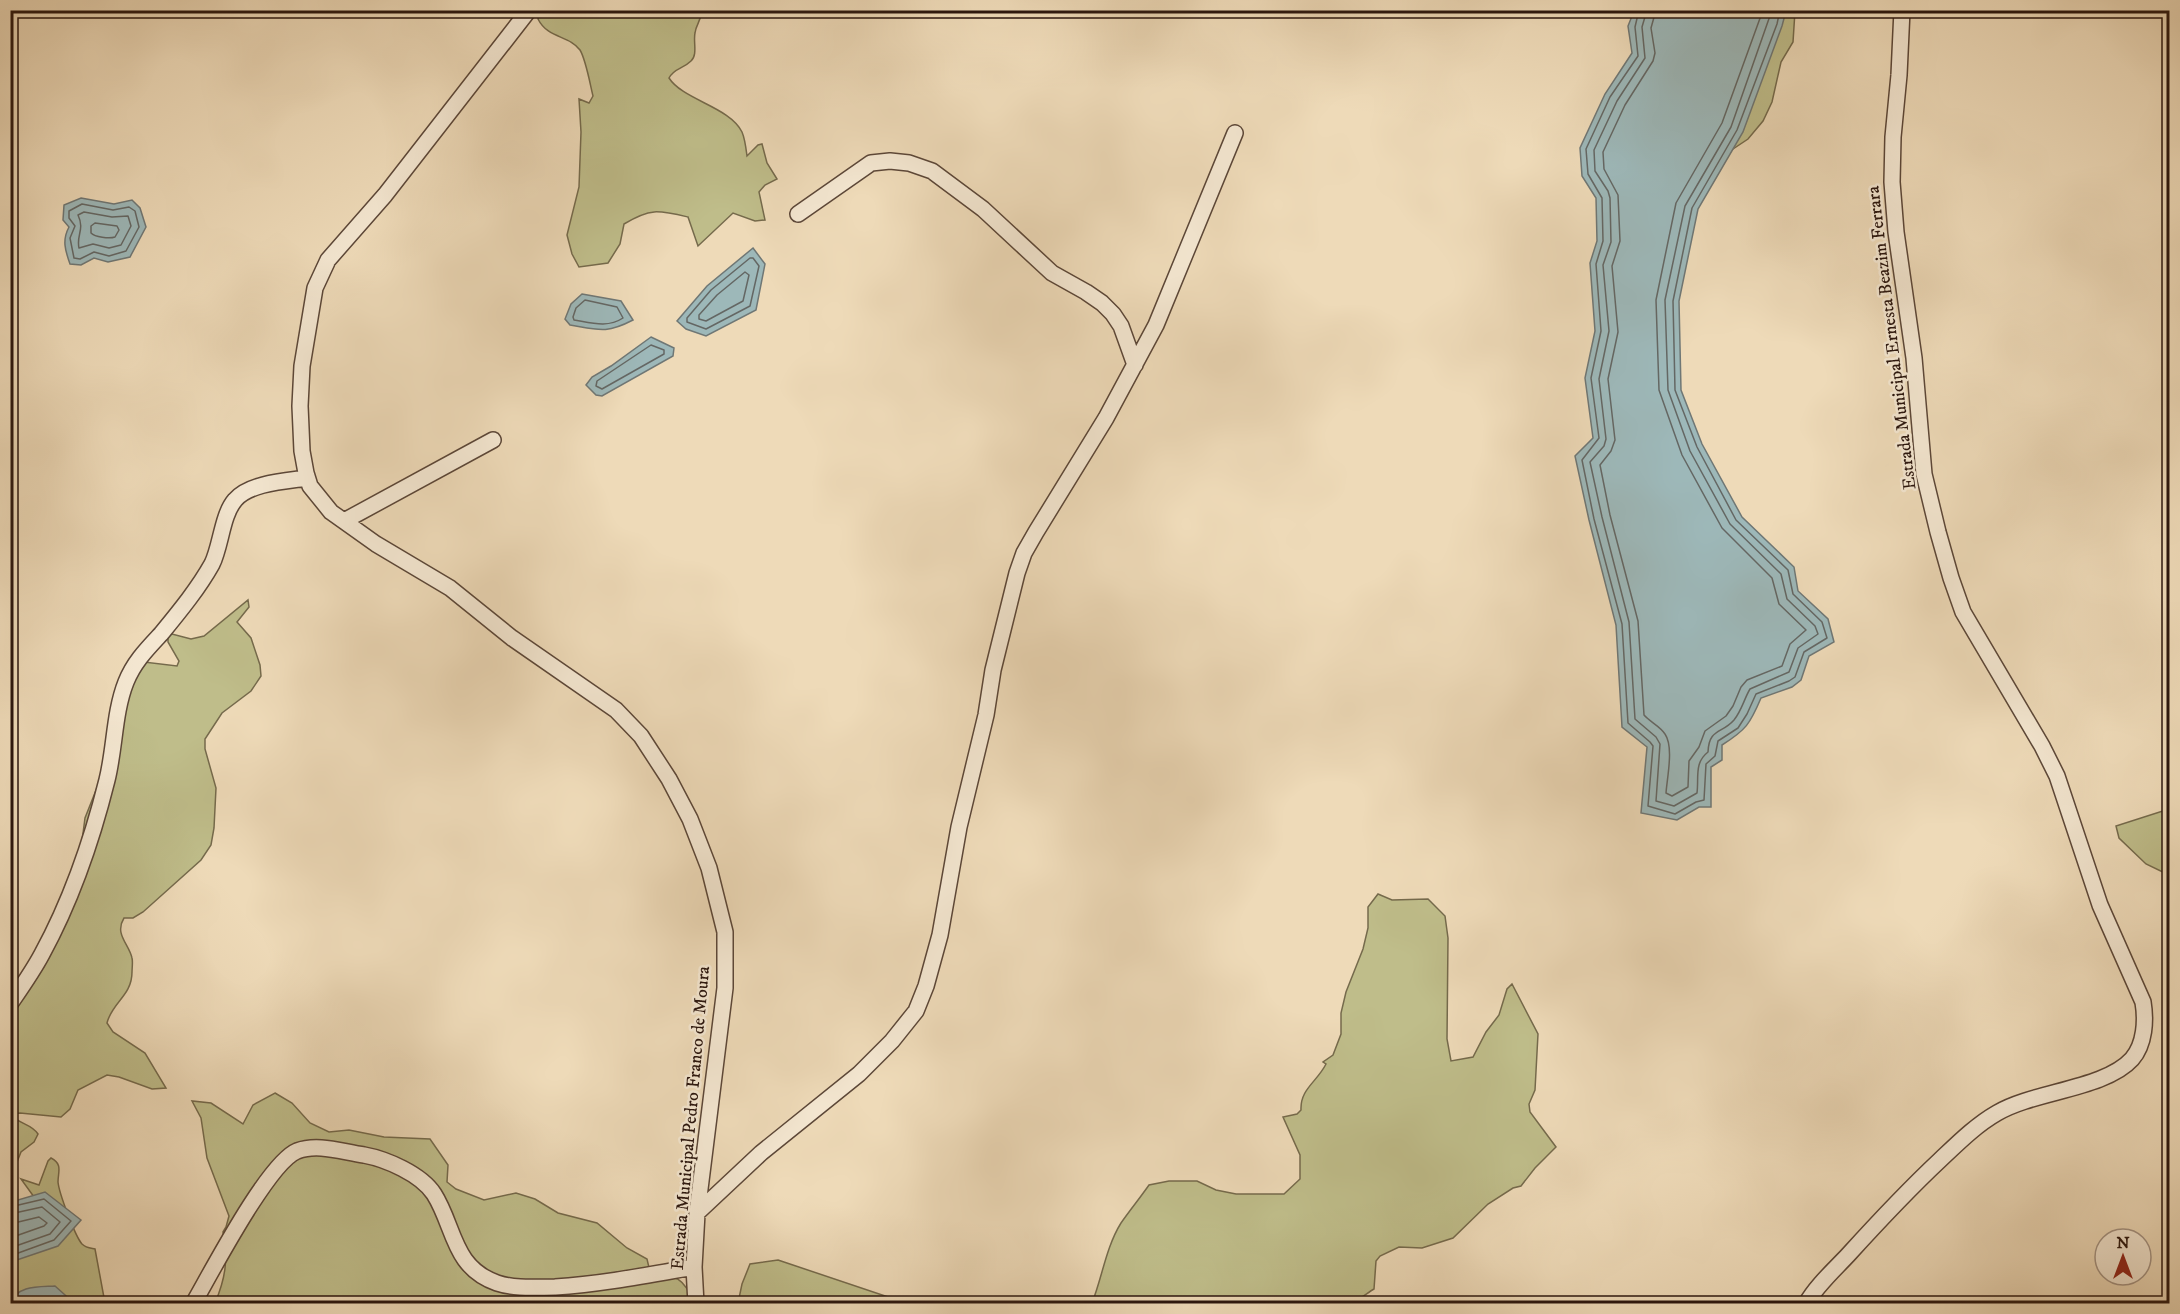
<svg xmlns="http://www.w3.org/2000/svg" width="2180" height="1314" font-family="'IM FELL DW Pica',serif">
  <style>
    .green { fill: #bfbd8a; stroke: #756a4c; stroke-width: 1.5 }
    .water { fill: #9db8b9; stroke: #6f7775; stroke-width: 1.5 }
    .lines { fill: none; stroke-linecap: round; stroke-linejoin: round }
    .shore { stroke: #646764; stroke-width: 1.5 }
    .minor-casing { stroke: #5c4738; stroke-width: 18 }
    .minor { stroke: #f4e7d1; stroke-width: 15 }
    .labels { text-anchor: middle; stroke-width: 5; stroke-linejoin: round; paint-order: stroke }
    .street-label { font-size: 18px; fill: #2b160e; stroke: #f4e7d1 }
  </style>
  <rect width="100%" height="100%" fill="#eedab8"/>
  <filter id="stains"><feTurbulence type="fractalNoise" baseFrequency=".00333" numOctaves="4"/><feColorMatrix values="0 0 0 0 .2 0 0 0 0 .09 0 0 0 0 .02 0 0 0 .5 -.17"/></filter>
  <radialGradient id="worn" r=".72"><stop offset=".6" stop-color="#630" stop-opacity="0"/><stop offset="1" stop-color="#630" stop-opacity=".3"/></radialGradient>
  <!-- green -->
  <path class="green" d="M 540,11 L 701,11 C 702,20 696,24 695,33 C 693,41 698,55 691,61 C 683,69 674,68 669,78 C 683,100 730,107 742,132 C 745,139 746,148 747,156 L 758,145 L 762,144 L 767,163 L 777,179 L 765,185 L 759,192 L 765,220 L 755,221 L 733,213 L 698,246 L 688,217 C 658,210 650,208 624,224 L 620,244 L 608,263 L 579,267 L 572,254 L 567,235 L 579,187 L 581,132 L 579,99 L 589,103 L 593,96 C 590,84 586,60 580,50 C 569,35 548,39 538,19 Z
    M 1749,11 L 1795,11 L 1793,42 L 1781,62 L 1772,102 L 1763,121 L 1748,139 L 1694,175 Z
    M 248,600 L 249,607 L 237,622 L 251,638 L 260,665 L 261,676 L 251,691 L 222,713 L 205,739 L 205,749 L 216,788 L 214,828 L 211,845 L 201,860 L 143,912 L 133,918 L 124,918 C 114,934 129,944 132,958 C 133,962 132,968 132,972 C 132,996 112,1002 107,1023 L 113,1032 L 145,1053 L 166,1088 L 152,1089 L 119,1077 L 107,1075 L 78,1090 L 70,1109 L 61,1117 L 20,1113 L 11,1114 L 11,1010 L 19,1001 L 81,849 L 85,818 L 110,755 L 120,706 L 144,662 L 177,666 L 179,661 L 168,642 L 168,636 L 172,634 L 191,639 L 204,636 Z
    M 2169,809 L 2170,809 L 2169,875 L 2146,864 L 2119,838 L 2116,826 Z
    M 1378,894 L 1392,900 L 1428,899 L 1445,916 L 1448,938 L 1447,1039 L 1451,1061 L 1473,1057 L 1486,1032 L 1499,1015 L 1507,989 L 1512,984 L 1538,1034 L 1535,1090 L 1529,1104 L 1530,1112 L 1556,1147 L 1535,1168 L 1521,1186 L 1513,1188 L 1488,1204 L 1453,1238 L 1422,1248 L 1399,1247 L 1380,1256 L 1376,1261 L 1374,1289 C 1367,1293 1357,1302 1348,1304 C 1331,1307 1319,1296 1301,1304 L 1092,1303 C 1102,1278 1106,1247 1121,1223 C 1130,1210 1140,1198 1149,1185 L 1169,1181 L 1197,1181 L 1216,1190 L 1236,1194 L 1284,1194 L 1300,1179 L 1300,1155 L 1283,1117 L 1297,1114 L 1301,1110 C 1300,1089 1317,1082 1326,1064 L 1323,1062 L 1333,1055 L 1341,1034 L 1341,1013 L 1346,992 L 1363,949 L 1368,928 L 1368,907 Z
    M 275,1093 L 292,1103 L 310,1123 L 329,1132 L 349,1130 L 384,1137 L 430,1139 L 448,1165 L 447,1182 L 456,1189 L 484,1200 L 516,1193 L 535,1199 L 558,1213 L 597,1223 L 627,1248 L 647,1259 L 650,1272 C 676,1276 684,1277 694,1303 L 215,1303 C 226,1277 228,1260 223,1232 L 226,1227 L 229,1216 L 207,1158 L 201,1118 L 192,1101 L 211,1103 L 243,1124 L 253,1105 Z
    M 11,1115 C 19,1124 32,1124 38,1134 L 34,1142 L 21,1152 L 13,1172 L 11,1173 Z
    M 51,1158 C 63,1164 58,1172 58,1182 C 59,1193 75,1236 82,1244 C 86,1248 90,1248 95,1249 L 105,1303 L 11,1304 L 11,1242 L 42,1208 L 21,1179 L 39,1185 L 48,1161 Z
    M 778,1260 L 906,1303 L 738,1303 L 742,1284 L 750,1264 Z"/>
  <!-- water -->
  <path class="water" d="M 1634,11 L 1786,11 L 1782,26 L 1743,132 L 1698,209 L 1679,301 L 1681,390 L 1702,444 L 1742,517 L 1794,567 L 1798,591 L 1828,619 L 1834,642 L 1809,656 L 1801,680 L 1792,687 L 1761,698 C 1750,724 1746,730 1722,745 L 1722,760 L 1711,767 L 1711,807 L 1699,807 L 1677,820 L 1641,813 L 1647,747 L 1622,727 L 1616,625 L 1589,520 L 1575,456 L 1593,438 L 1585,378 L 1595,331 L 1590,263 L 1597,241 L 1596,198 L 1582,176 L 1580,148 L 1605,94 L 1632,53 L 1628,26 Z
    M 81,198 L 114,204 L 132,200 L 140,208 L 146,227 L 130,257 L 108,262 L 94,258 L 81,265 L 70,264 C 65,250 62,240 69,227 L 63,220 L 64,205 Z
    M 753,248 L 765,264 L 756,310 L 706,336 L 686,329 L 677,321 L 707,286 Z
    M 582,294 L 621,301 L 633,320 C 606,334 599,330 570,325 L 565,319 L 571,304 Z
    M 651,337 L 674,348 L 673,356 L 602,396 L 596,395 L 586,385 L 592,377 L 611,366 Z
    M 45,1192 L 81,1220 L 58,1246 L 11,1262 L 11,1202 Z
    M 55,1286 L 74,1303 L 11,1303 C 17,1285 39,1287 55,1286 Z"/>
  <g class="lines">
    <!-- shore -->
    <path class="shore" d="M 1639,10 L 1635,27 L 1638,56 L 1610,97 L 1586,149 L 1588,174 L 1602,198 L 1603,241 L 1596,264 L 1601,331 L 1591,378 L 1599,438 L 1582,460 L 1594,519 L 1622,624 L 1628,723 L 1650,742 L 1653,746 L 1648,806 L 1675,814 L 1696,802 L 1704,800 L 1706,764 L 1715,756 L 1718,741 L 1738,728 L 1747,714 L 1756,694 L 1789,681 L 1795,677 L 1804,652 L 1827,638 L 1822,622 L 1793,594 L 1788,570 L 1736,520 L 1697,447 L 1675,390 L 1673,301 L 1692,208 L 1737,130 L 1777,24 L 1780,10
      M 1647,10 L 1642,27 L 1645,58 L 1617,101 L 1594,150 L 1595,171 L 1608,191 L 1610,198 L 1611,242 L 1603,265 L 1609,331 L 1599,379 L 1606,439 L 1604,446 L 1590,462 L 1602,517 L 1629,622 L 1635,719 L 1656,737 L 1660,744 L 1656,801 L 1674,806 L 1697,793 C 1699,777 1694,763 1708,752 C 1709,728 1722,734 1734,720 C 1742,710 1744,699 1750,689 L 1789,672 L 1798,648 L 1818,634 L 1815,626 L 1787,599 L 1781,574 L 1730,524 L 1690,451 L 1668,390 L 1665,300 L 1685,206 L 1731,127 L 1772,10
      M 1656,10 L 1651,28 L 1655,53 L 1653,61 L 1625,105 L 1603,152 L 1604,169 L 1618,195 L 1620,241 L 1612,266 L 1618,332 L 1608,379 L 1615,440 L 1611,451 L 1600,465 L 1610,515 L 1638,621 L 1644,715 C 1650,722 1660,726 1665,734 C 1674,747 1667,778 1666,793 L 1672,796 L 1688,787 L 1689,761 L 1699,747 L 1705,731 L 1726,716 L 1733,706 L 1741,687 L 1747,680 L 1782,666 L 1790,644 L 1806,630 L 1779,604 L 1772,578 L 1722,528 L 1682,455 L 1659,390 L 1656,300 L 1676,203 L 1722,123 L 1763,10
      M 82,204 L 113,210 L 129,207 L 135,211 L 139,227 L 126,251 L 109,256 L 94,252 L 80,259 L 74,258 L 70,238 L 75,226 L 69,218 L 69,211 Z
      M 84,212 L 112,217 L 128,216 L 131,226 L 121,245 L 109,248 L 93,244 L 79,248 C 76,235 85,230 78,215 Z
      M 95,223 L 117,226 L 119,230 L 115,237 C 109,239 95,237 91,233 L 91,226 Z
      M 750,258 L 753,258 L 759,266 L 750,306 L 706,329 L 687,322 L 687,318 L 711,290 Z
      M 745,272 L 749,275 L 743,301 L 706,321 L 699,319 L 699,315 L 717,295 Z
      M 585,300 L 617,307 L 623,318 C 608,328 592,323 574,320 L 573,317 L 576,308 Z
      M 651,345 L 664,350 L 664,354 L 602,389 L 596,386 L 597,381 Z
      M 10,1207 L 44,1199 L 71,1221 L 54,1240 L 10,1256
      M 10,1214 L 42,1207 L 60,1222 L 50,1234 L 10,1248
      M 10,1224 L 39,1217 L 47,1223 L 44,1226 L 10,1238"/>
    <!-- minor casing -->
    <g class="minor-casing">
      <path id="minor" d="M 529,10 L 385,195 L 328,260 L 315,288 L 302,366 L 300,406 L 302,451 L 306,473 L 310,486 L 331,512 L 376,544 L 450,588 L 512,638 L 616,710 L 641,736 L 669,779 L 690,819 L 709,868 L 725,932 L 725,988 L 697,1213 L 694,1267 L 696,1304
        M 798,214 L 871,163 L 890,161 L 909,163 L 932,171 L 983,209 L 1052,273 L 1086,292 L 1102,303 L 1113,314 L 1121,326 L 1135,365
        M 344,521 L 493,440
        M 10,1004 C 21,988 33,971 42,954 C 72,899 92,840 107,780 C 115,748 114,712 126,682 C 134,662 147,649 161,634 C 179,612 198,589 212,564 C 221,546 222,515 235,500 C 249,483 286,481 307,478
        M 697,1213 L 761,1153 L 859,1074 L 892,1041 L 916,1011 L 926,986 L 940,935 L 959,827 L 986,715 L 993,670 L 1017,573 L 1024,553 L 1036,532 L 1106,418 L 1156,325 L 1235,133
        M 193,1304 C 211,1273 268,1163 297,1151 C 318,1143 342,1152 364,1155 C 386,1159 421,1174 434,1194 C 455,1227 452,1267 497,1283 C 515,1289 537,1287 555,1287 C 602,1284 648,1275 694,1267
        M 1806,1304 C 1816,1286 1834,1270 1848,1255 C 1878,1222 1908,1190 1940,1160 C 1958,1143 1976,1125 1997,1113 C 2034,1091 2105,1089 2132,1059 C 2145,1044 2146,1020 2143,1002 L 2100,905 L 2057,776 L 2042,746 L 1963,612 L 1951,578 L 1938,532 L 1924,474 L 1914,358 L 1896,232 L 1892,182 L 1893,137 L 1899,75 L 1902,10"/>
    </g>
    <!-- minor -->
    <use href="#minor" class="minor"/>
  </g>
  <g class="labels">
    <!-- street labels -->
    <g class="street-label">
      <text transform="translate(1891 338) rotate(-97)" y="6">Estrada Municipal Ernesta Beazim Ferrara</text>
      <text transform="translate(690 1118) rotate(-85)" y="6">Estrada Municipal Pedro Franco de Moura</text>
    </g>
  </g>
  <!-- margin -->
  <rect width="2180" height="1314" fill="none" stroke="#eedab8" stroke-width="36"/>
  <rect x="12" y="12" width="2156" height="1290" fill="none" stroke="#2b160e" stroke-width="3"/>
  <rect x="18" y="18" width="2144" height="1278" fill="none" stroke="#2b160e" stroke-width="1.5"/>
  <!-- north arrow -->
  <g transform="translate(2123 1257)"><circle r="28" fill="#f4e7d1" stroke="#a49383" stroke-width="1.5"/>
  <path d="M0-4.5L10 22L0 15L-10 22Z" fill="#8f2418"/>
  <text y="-9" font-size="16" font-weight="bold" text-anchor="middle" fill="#2b160e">N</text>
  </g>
  <rect width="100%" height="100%" filter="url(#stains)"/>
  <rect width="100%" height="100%" fill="url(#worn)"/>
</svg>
